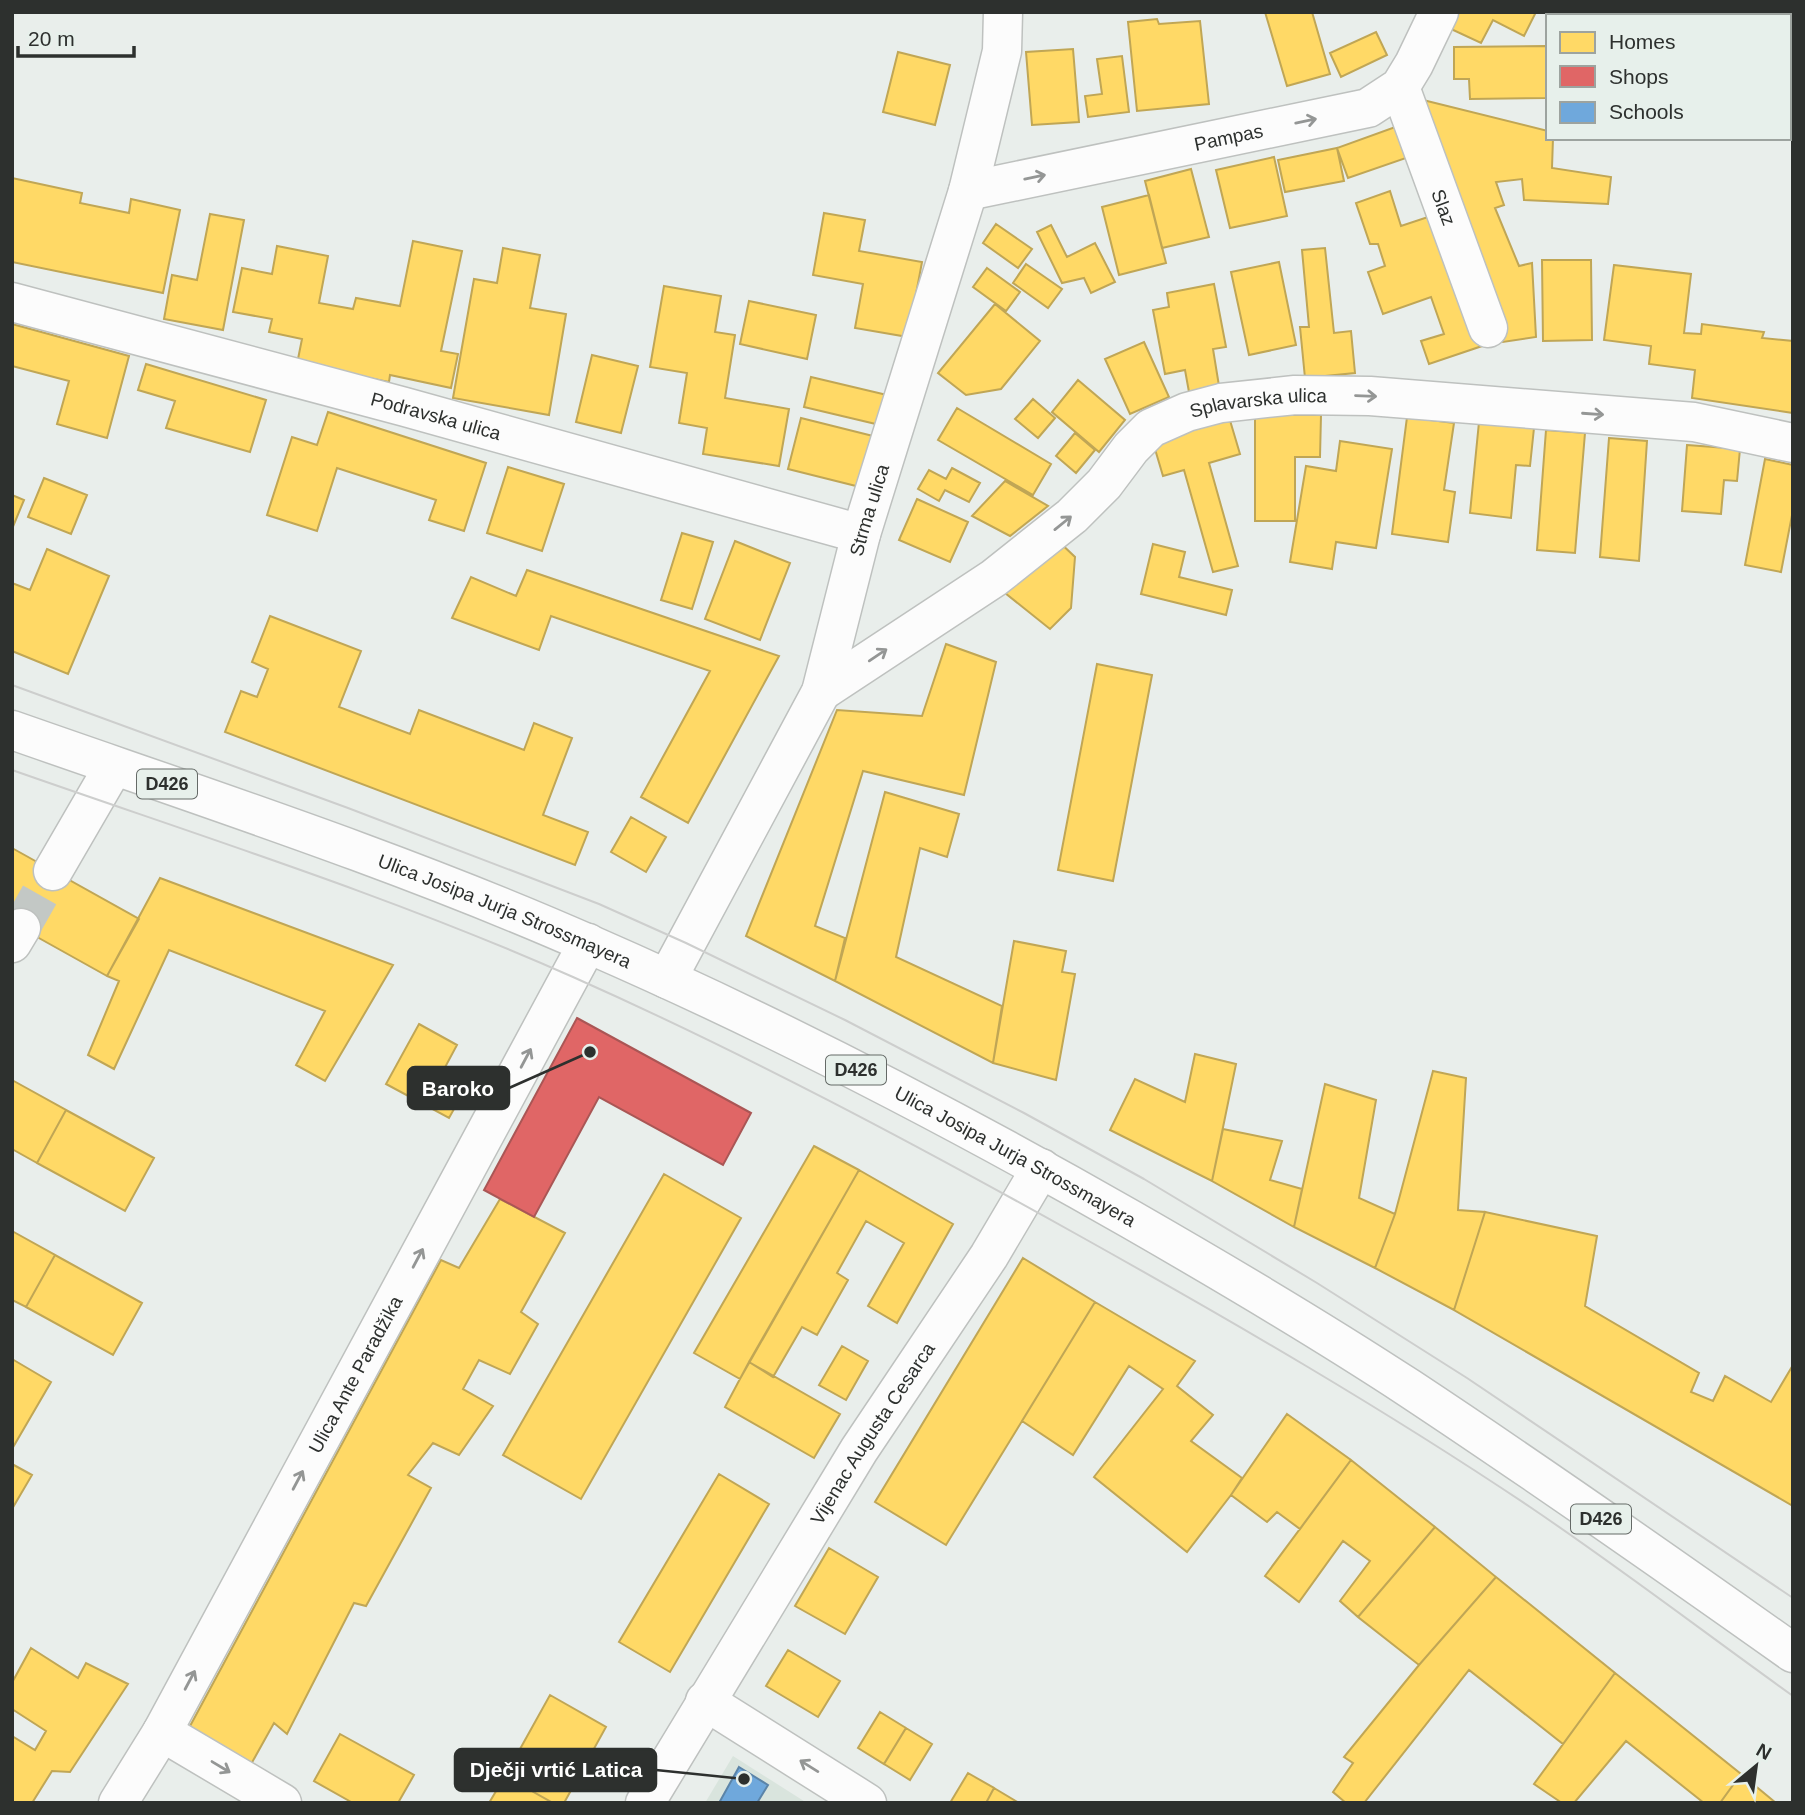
<svg xmlns="http://www.w3.org/2000/svg" width="1805" height="1815" viewBox="0 0 1805 1815" font-family="Arial,sans-serif">
	<style>
		.built { fill: #d9e4dd }
		.homes { fill: #ffd966; stroke: #c0a655; stroke-width: 2 }
		.shops { fill: #e06666; stroke: #aa5655; stroke-width: 2 }
		.schools { fill: #6fa8dc; stroke: #5b84a8; stroke-width: 2 }
		.lines { fill: none; stroke-linecap: round; stroke-linejoin: round }
		.minor-tunnel { stroke: #c3c8c5; stroke-width: 38; stroke-dasharray: 38 19; stroke-linecap: butt }
		.minor-casing { stroke: #bec1bf; stroke-width: 41 }
		.major-casing { stroke: #bec1bf; stroke-width: 41 }
		.minor { stroke: #fcfcfc; stroke-width: 38 }
		.major { stroke: #fcfcfc; stroke-width: 38 }
		.tram { stroke: #cdcecd; stroke-width: 2 }
		.oneway { stroke: #949695 }
		.labels { text-anchor: middle; stroke-width: 7; stroke-linejoin: round; paint-order: stroke }
		.shield { fill: #e7f0eb; stroke: #656a67; stroke-width: 2 }
		.shield-label { font-size: 18px; font-weight: bold; fill: #2d302e }
		.street-label { font-size: 19px; fill: #2d302e; stroke: #e7f0eb }
		.leader { fill: none; stroke: #2d302e; stroke-width: 2.5 }
		.callout-dot { fill: #2d302e; stroke: #e7f0eb; stroke-width: 2.5 }
		.callout { fill: #2d302e; stroke: #2d302e; stroke-width: 2.5 }
		.callout-label { font-size: 21px; text-anchor: middle; font-weight: bold; fill: #fff }
	</style>
	<rect width="100%" height="100%" fill="#e9eeeb"/>
	<!-- built -->
	<path class="built" d="M 733,1756 L 807,1803 L 705,1803 Z"/>
	<!-- homes -->
	<path class="homes" d="M 1265,12 L 1312,12 L 1330,74 L 1287,86 Z
		M 1459,12 L 1536,12 L 1524,36 L 1493,20 L 1481,43 L 1451,29 Z
		M 1157,19 L 1159,24 L 1200,21 L 1209,104 L 1137,111 L 1128,22 Z
		M 1376,32 L 1387,55 L 1341,77 L 1330,53 Z
		M 1546,46 L 1546,98 L 1470,99 L 1469,79 L 1454,79 L 1454,47 Z
		M 1073,49 L 1079,122 L 1032,125 L 1026,52 Z
		M 898,52 L 950,65 L 935,125 L 883,112 Z
		M 1122,56 L 1129,112 L 1088,117 L 1085,96 L 1102,94 L 1097,59 Z
		M 1419,99 L 1548,131 L 1548,138 L 1553,138 L 1552,168 L 1611,177 L 1608,204 L 1524,200 L 1522,179 L 1496,182 L 1504,205 L 1495,208 L 1519,266 L 1532,263 L 1536,337 L 1503,342 Z
		M 1398,126 L 1409,157 L 1348,178 L 1337,148 Z
		M 1337,148 L 1344,181 L 1285,192 L 1278,160 Z
		M 1274,157 L 1287,216 L 1230,228 L 1216,170 Z
		M 1191,169 L 1209,237 L 1162,248 L 1145,181 Z
		M 12,178 L 82,193 L 80,203 L 129,213 L 131,199 L 180,210 L 163,293 L 12,262 Z
		M 1390,191 L 1401,226 L 1440,213 L 1485,345 L 1429,364 L 1421,341 L 1444,334 L 1431,297 L 1383,314 L 1368,272 L 1385,266 L 1378,244 L 1370,244 L 1356,203 Z
		M 1149,195 L 1166,263 L 1119,275 L 1102,207 Z
		M 824,213 L 865,220 L 859,251 L 922,262 L 908,337 L 855,328 L 863,284 L 813,275 Z
		M 210,214 L 244,220 L 223,330 L 164,319 L 172,275 L 197,280 Z
		M 996,224 L 1032,249 L 1018,268 L 983,243 Z
		M 1051,225 L 1067,257 L 1095,243 L 1115,282 L 1091,293 L 1084,278 L 1062,283 L 1037,232 Z
		M 413,241 L 462,251 L 441,351 L 458,354 L 451,388 L 390,375 L 389,382 L 297,364 L 302,339 L 269,332 L 272,319 L 233,312 L 242,268 L 272,274 L 277,246 L 328,256 L 319,303 L 353,309 L 356,298 L 400,306 Z
		M 503,248 L 540,255 L 530,308 L 566,314 L 549,415 L 453,398 L 474,279 L 497,283 Z
		M 1325,248 L 1334,333 L 1351,331 L 1355,373 L 1305,378 L 1300,327 L 1309,327 L 1302,250 Z
		M 1542,260 L 1591,260 L 1592,340 L 1543,341 Z
		M 1279,262 L 1296,345 L 1249,355 L 1231,272 Z
		M 1026,264 L 1062,289 L 1048,308 L 1013,283 Z
		M 1614,265 L 1691,274 L 1684,333 L 1701,334 L 1702,324 L 1764,332 L 1762,338 L 1793,341 L 1793,413 L 1692,398 L 1695,370 L 1649,364 L 1651,346 L 1604,340 Z
		M 987,268 L 1020,292 L 1006,311 L 973,287 Z
		M 1214,284 L 1226,347 L 1213,349 L 1219,386 L 1189,392 L 1185,370 L 1165,374 L 1153,310 L 1169,307 L 1167,293 Z
		M 664,286 L 721,296 L 715,332 L 735,335 L 725,398 L 789,409 L 779,466 L 703,454 L 707,428 L 679,423 L 687,373 L 650,367 Z
		M 749,301 L 816,315 L 807,359 L 740,344 Z
		M 995,304 L 1040,341 L 1001,389 L 966,395 L 938,373 Z
		M 12,324 L 129,356 L 107,438 L 57,424 L 69,381 L 12,366 Z
		M 1144,342 L 1169,397 L 1130,414 L 1105,359 Z
		M 592,355 L 638,366 L 621,433 L 576,422 Z
		M 146,364 L 266,400 L 250,452 L 166,428 L 175,401 L 138,390 Z
		M 811,377 L 887,395 L 880,425 L 804,407 Z
		M 1078,380 L 1125,420 L 1099,452 L 1052,412 Z
		M 1033,399 L 1055,418 L 1038,438 L 1015,419 Z
		M 957,408 L 1051,464 L 1033,495 L 938,440 Z
		M 328,412 L 486,463 L 464,531 L 429,520 L 436,500 L 337,468 L 317,531 L 267,515 L 292,437 L 317,445 Z
		M 1255,415 L 1321,415 L 1320,457 L 1295,457 L 1295,521 L 1255,521 Z
		M 1229,417 L 1240,454 L 1209,463 L 1238,566 L 1213,572 L 1184,470 L 1163,476 L 1152,439 Z
		M 1407,417 L 1454,423 L 1444,490 L 1455,492 L 1448,542 L 1392,534 Z
		M 801,418 L 873,436 L 860,487 L 788,469 Z
		M 1479,422 L 1534,428 L 1530,466 L 1516,465 L 1511,518 L 1470,513 Z
		M 1546,430 L 1585,433 L 1575,553 L 1537,550 Z
		M 1075,433 L 1095,450 L 1076,473 L 1056,456 Z
		M 1609,438 L 1647,441 L 1639,561 L 1600,557 Z
		M 1340,441 L 1392,449 L 1376,548 L 1336,542 L 1332,569 L 1290,562 L 1306,466 L 1336,471 Z
		M 1687,445 L 1740,449 L 1737,481 L 1724,480 L 1721,514 L 1682,511 Z
		M 1765,459 L 1793,465 L 1793,510 L 1781,572 L 1745,565 Z
		M 508,467 L 564,484 L 542,551 L 487,533 Z
		M 952,468 L 980,483 L 969,502 L 945,490 L 939,501 L 918,489 L 929,470 L 946,479 Z
		M 44,478 L 87,495 L 71,534 L 28,517 Z
		M 1005,481 L 1048,506 L 1010,536 L 972,516 Z
		M 12,495 L 24,500 L 12,529 Z
		M 917,499 L 968,522 L 950,562 L 899,540 Z
		M 682,533 L 713,542 L 692,609 L 661,600 Z
		M 1055,538 L 1075,557 L 1071,608 L 1050,629 L 1000,589 Z
		M 735,541 L 790,563 L 760,640 L 705,619 Z
		M 1153,544 L 1185,552 L 1179,577 L 1232,590 L 1226,615 L 1141,594 Z
		M 47,549 L 109,576 L 68,674 L 12,651 L 12,583 L 30,590 Z
		M 527,570 L 779,656 L 688,823 L 641,797 L 710,671 L 551,616 L 539,650 L 452,618 L 471,577 L 516,596 Z
		M 270,616 L 361,651 L 339,707 L 410,734 L 419,710 L 524,750 L 534,723 L 572,738 L 543,815 L 588,832 L 575,865 L 225,732 L 241,691 L 257,697 L 268,669 L 252,662 Z
		M 946,644 L 996,662 L 964,795 L 863,771 L 815,926 L 845,938 L 835,981 L 746,936 L 837,710 L 922,716 Z
		M 1097,664 L 1152,675 L 1113,881 L 1058,870 Z
		M 885,792 L 959,814 L 947,857 L 920,848 L 896,957 L 1002,1006 L 993,1063 L 835,981 Z
		M 631,817 L 666,837 L 646,872 L 611,852 Z
		M 12,848 L 139,919 L 107,976 L 12,923 Z
		M 160,878 L 393,965 L 325,1081 L 296,1065 L 325,1011 L 169,950 L 114,1069 L 88,1055 L 119,981 L 107,976 Z
		M 1014,941 L 1066,951 L 1062,972 L 1075,974 L 1056,1080 L 993,1063 Z
		M 419,1024 L 457,1045 L 443,1071 L 468,1084 L 449,1118 L 386,1084 Z
		M 1195,1054 L 1236,1064 L 1212,1181 L 1110,1130 L 1135,1079 L 1185,1102 Z
		M 1433,1071 L 1466,1078 L 1458,1210 L 1485,1212 L 1454,1310 L 1375,1268 L 1395,1214 Z
		M 12,1080 L 66,1110 L 37,1163 L 12,1149 Z
		M 1325,1084 L 1376,1100 L 1359,1198 L 1395,1214 L 1375,1268 L 1294,1227 Z
		M 66,1110 L 154,1158 L 125,1211 L 37,1163 Z
		M 1223,1129 L 1282,1141 L 1270,1180 L 1302,1189 L 1294,1227 L 1212,1181 Z
		M 814,1146 L 859,1170 L 740,1379 L 694,1353 Z
		M 859,1170 L 953,1224 L 897,1323 L 868,1306 L 904,1243 L 866,1221 L 837,1273 L 848,1280 L 817,1335 L 802,1327 L 773,1377 L 749,1362 Z
		M 664,1174 L 741,1218 L 581,1499 L 503,1455 Z
		M 500,1199 L 565,1233 L 521,1312 L 538,1324 L 510,1374 L 479,1360 L 463,1389 L 493,1406 L 459,1455 L 433,1443 L 408,1475 L 431,1488 L 366,1606 L 354,1603 L 287,1734 L 274,1723 L 250,1766 L 189,1728 L 441,1260 L 459,1268 Z
		M 1485,1212 L 1597,1236 L 1585,1306 L 1699,1373 L 1691,1392 L 1713,1401 L 1725,1376 L 1771,1402 L 1793,1365 L 1793,1506 L 1454,1310 Z
		M 12,1231 L 55,1255 L 26,1307 L 12,1300 Z
		M 55,1255 L 142,1303 L 113,1355 L 26,1307 Z
		M 1023,1258 L 1095,1302 L 946,1545 L 875,1502 Z
		M 1095,1302 L 1195,1361 L 1177,1386 L 1213,1415 L 1191,1441 L 1242,1478 L 1231,1495 L 1187,1552 L 1094,1477 L 1163,1389 L 1129,1366 L 1073,1455 L 1022,1421 Z
		M 842,1346 L 868,1361 L 846,1400 L 819,1385 Z
		M 12,1359 L 51,1382 L 12,1449 Z
		M 749,1362 L 840,1414 L 814,1458 L 725,1407 Z
		M 1287,1414 L 1351,1460 L 1300,1529 L 1277,1512 L 1267,1522 L 1231,1495 Z
		M 1351,1460 L 1435,1527 L 1358,1617 L 1340,1601 L 1370,1561 L 1343,1541 L 1299,1602 L 1265,1576 Z
		M 12,1464 L 32,1475 L 12,1509 Z
		M 719,1474 L 769,1504 L 670,1672 L 619,1642 Z
		M 1435,1527 L 1496,1577 L 1419,1665 L 1358,1617 Z
		M 829,1548 L 878,1577 L 845,1634 L 795,1606 Z
		M 1496,1577 L 1615,1673 L 1563,1744 L 1469,1670 L 1364,1803 L 1346,1803 L 1333,1792 L 1353,1763 L 1344,1757 L 1419,1665 Z
		M 31,1648 L 78,1678 L 86,1663 L 128,1684 L 70,1772 L 52,1771 L 32,1803 L 12,1803 L 12,1736 L 35,1750 L 46,1731 L 12,1709 L 12,1677 L 14,1679 Z
		M 788,1650 L 840,1681 L 818,1717 L 766,1686 Z
		M 1615,1673 L 1741,1774 L 1720,1803 L 1704,1803 L 1626,1741 L 1574,1803 L 1562,1803 L 1534,1784 Z
		M 550,1695 L 606,1727 L 564,1803 L 553,1803 L 505,1776 Z
		M 880,1712 L 906,1728 L 884,1764 L 858,1748 Z
		M 906,1728 L 932,1744 L 910,1780 L 884,1764 Z
		M 340,1734 L 414,1775 L 398,1803 L 353,1803 L 314,1781 Z
		M 968,1773 L 994,1788 L 986,1803 L 950,1803 Z
		M 1741,1774 L 1776,1803 L 1720,1803 Z
		M 505,1776 L 553,1803 L 489,1803 Z
		M 994,1788 L 1019,1803 L 986,1803 Z"/>
	<!-- shops -->
	<path class="shops" d="M 577,1018 L 751,1113 L 723,1165 L 599,1097 L 534,1217 L 484,1190 Z"/>
	<!-- schools -->
	<path class="schools" d="M 739,1767 L 768,1785 L 757,1803 L 719,1803 Z"/>
	<g class="lines">
		<!-- minor-tunnel -->
		<path class="minor-tunnel" d="M 21,928 L 53,871"/>
		<defs>
			<g id="minor">
				<path id="s1" d="M 1400,87 L 1488,328"/>
				<path id="s2" d="M 968,191 L 1368,108 L 1400,87 L 1414,64 L 1439,12"/>
				<path id="s3" d="M 12,302 L 405,407 L 861,534"/>
				<path id="s4" d="M 821,692 L 994,578 L 1072,516 L 1104,484 L 1131,448 L 1151,428 L 1187,412 L 1221,403 L 1295,395 L 1370,396 L 1694,422 L 1793,443"/>
				<path d="M 53,871 L 114,766"/>
				<path d="M 12,943 L 21,928"/>
				<path id="s5" d="M 667,979 L 821,692 L 861,534 L 968,191 L 1002,51 L 1003,12"/>
				<path d="M 705,1701 L 867,1803"/>
				<path d="M 162,1732 L 282,1803"/>
				<path id="s6" d="M 118,1803 L 162,1732 L 588,943"/>
				<path id="s7" d="M 645,1803 L 859,1450 L 989,1256 L 1041,1168"/>
			</g>
			<g id="major">
				<path id="s8" d="M 12,730 C 206,798 403,862 591,945 C 777,1026 957,1120 1132,1220 C 1226,1274 1319,1329 1409,1388 C 1539,1474 1666,1563 1793,1653"/>
			</g>
		</defs>
		<!-- minor casing -->
		<use href="#minor" class="minor-casing"/>
		<!-- major casing -->
		<use href="#major" class="major-casing"/>
		<!-- minor -->
		<use href="#minor" class="minor"/>
		<!-- major -->
		<use href="#major" class="major"/>
		<!-- tram -->
		<path class="tram" d="M 12,685 L 348,808 L 599,904 L 686,943 L 845,1020 L 1024,1113 L 1144,1179 L 1317,1283 L 1467,1378 L 1793,1598
			M 12,770 C 200,836 391,896 573,977 C 746,1054 913,1143 1078,1235 C 1232,1321 1384,1409 1530,1507 C 1619,1567 1705,1633 1793,1696"/>
	</g>
	<!-- one-way arrows -->
	<defs><path id="oneway-shaft" d="M-6 0H5M1.5-3L5.5 0L1.5 3" fill="none" stroke-width="1.6" stroke-linecap="round" stroke-linejoin="round" transform="scale(1.75)"/></defs>
	<g class="oneway">
		<use href="#oneway-shaft" transform="translate(1306 121) rotate(-12)"/>
		<use href="#oneway-shaft" transform="translate(1035 177) rotate(-12)"/>
		<use href="#oneway-shaft" transform="translate(1366 396) rotate(2)"/>
		<use href="#oneway-shaft" transform="translate(1593 414) rotate(4)"/>
		<use href="#oneway-shaft" transform="translate(1063 523) rotate(-39)"/>
		<use href="#oneway-shaft" transform="translate(878 655) rotate(-34)"/>
		<use href="#oneway-shaft" transform="translate(526 1058) rotate(-62)"/>
		<use href="#oneway-shaft" transform="translate(418 1258) rotate(-62)"/>
		<use href="#oneway-shaft" transform="translate(298 1480) rotate(-62)"/>
		<use href="#oneway-shaft" transform="translate(190 1680) rotate(-62)"/>
		<use href="#oneway-shaft" transform="translate(809 1766) rotate(-148)"/>
		<use href="#oneway-shaft" transform="translate(221 1767) rotate(31)"/>
	</g>
	<g class="labels">
		<!-- shield labels -->
		<g class="shield">
			<rect x="137" y="769.5" width="60" height="29" rx="5"/>
			<rect x="826" y="1055.5" width="60" height="29" rx="5"/>
			<rect x="1571" y="1504.5" width="60" height="29" rx="5"/>
		</g>
		<g class="shield-label">
			<text x="167" y="790">D426</text>
			<text x="856" y="1076">D426</text>
			<text x="1601" y="1525">D426</text>
		</g>
		<!-- street labels -->
		<g class="street-label">
			<text dy="7" stroke="none"><textPath href="#s2" startOffset="266">Pampas</textPath></text>
			<text dy="7" stroke="none"><textPath href="#s1" startOffset="128">Slaz</textPath></text>
			<text dy="7" stroke="none"><textPath href="#s4" startOffset="537">Splavarska ulica</textPath></text>
			<text dy="7" stroke="none"><textPath href="#s3" startOffset="439">Podravska ulica</textPath></text>
			<text dy="7" stroke="none"><textPath href="#s5" startOffset="514">Strma ulica</textPath></text>
			<text dy="7" stroke="none"><textPath href="#s8" startOffset="525">Ulica Josipa Jurja Strossmayera</textPath></text>
			<text dy="7" stroke="none"><textPath href="#s8" startOffset="1092">Ulica Josipa Jurja Strossmayera</textPath></text>
			<text dy="7" stroke="none"><textPath href="#s6" startOffset="490">Ulica Ante Paradžika</textPath></text>
			<text dy="7" stroke="none"><textPath href="#s7" startOffset="434">Vijenac Augusta Cesarca</textPath></text>
		</g>
	</g>
	<!-- callouts -->
	<path class="leader" d="M590 1052L509 1088M744 1779L656 1770"/>
	<g class="callout-dot">
		<circle cx="590" cy="1052" r="7"/>
		<circle cx="744" cy="1779" r="7"/>
	</g>
	<g class="callout">
		<rect x="408" y="1067" width="101" height="42" rx="7"/>
		<rect x="455" y="1749" width="201" height="42" rx="7"/>
	</g>
	<g class="callout-label">
		<text x="458" y="1096">Baroko</text>
		<text x="556" y="1777">Dječji vrtić Latica</text>
	</g>
	<!-- border -->
	<rect width="1805" height="1815" fill="none" stroke="#2d302e" stroke-width="28"/>
	<!-- legend -->
	<rect x="1546" y="14" width="245" height="126" fill="#e7f0eb" stroke="#9da39f" stroke-width="2"/>
	<rect x="1560" y="32" width="35" height="21" fill="#ffd966" stroke="#9da39f" stroke-width="2"/>
	<text x="1609" y="49" font-size="21" fill="#2d302e">Homes</text>
	<rect x="1560" y="66" width="35" height="21" fill="#e06666" stroke="#9da39f" stroke-width="2"/>
	<text x="1609" y="84" font-size="21" fill="#2d302e">Shops</text>
	<rect x="1560" y="102" width="35" height="21" fill="#6fa8dc" stroke="#9da39f" stroke-width="2"/>
	<text x="1609" y="119" font-size="21" fill="#2d302e">Schools</text>
	<!-- north arrow -->
	<g transform="translate(1756 1766) rotate(29)" stroke="#e7f0eb" stroke-width="5" paint-order="stroke">
	<path d="M0-5L12 26L0 18L-12 26Z" fill="#2d302e"/>
	<text y="-10" font-size="19" font-weight="bold" text-anchor="middle" fill="#2d302e">N</text>
	</g>
	<!-- scale -->
	<path d="M18 46v10h116v-10" fill="none" stroke="#2d302e" stroke-width="3.5"/>
	<text x="28" y="46" font-size="21" fill="#2d302e" stroke="#e7f0eb" stroke-width="5" paint-order="stroke">20 m</text>
</svg>
